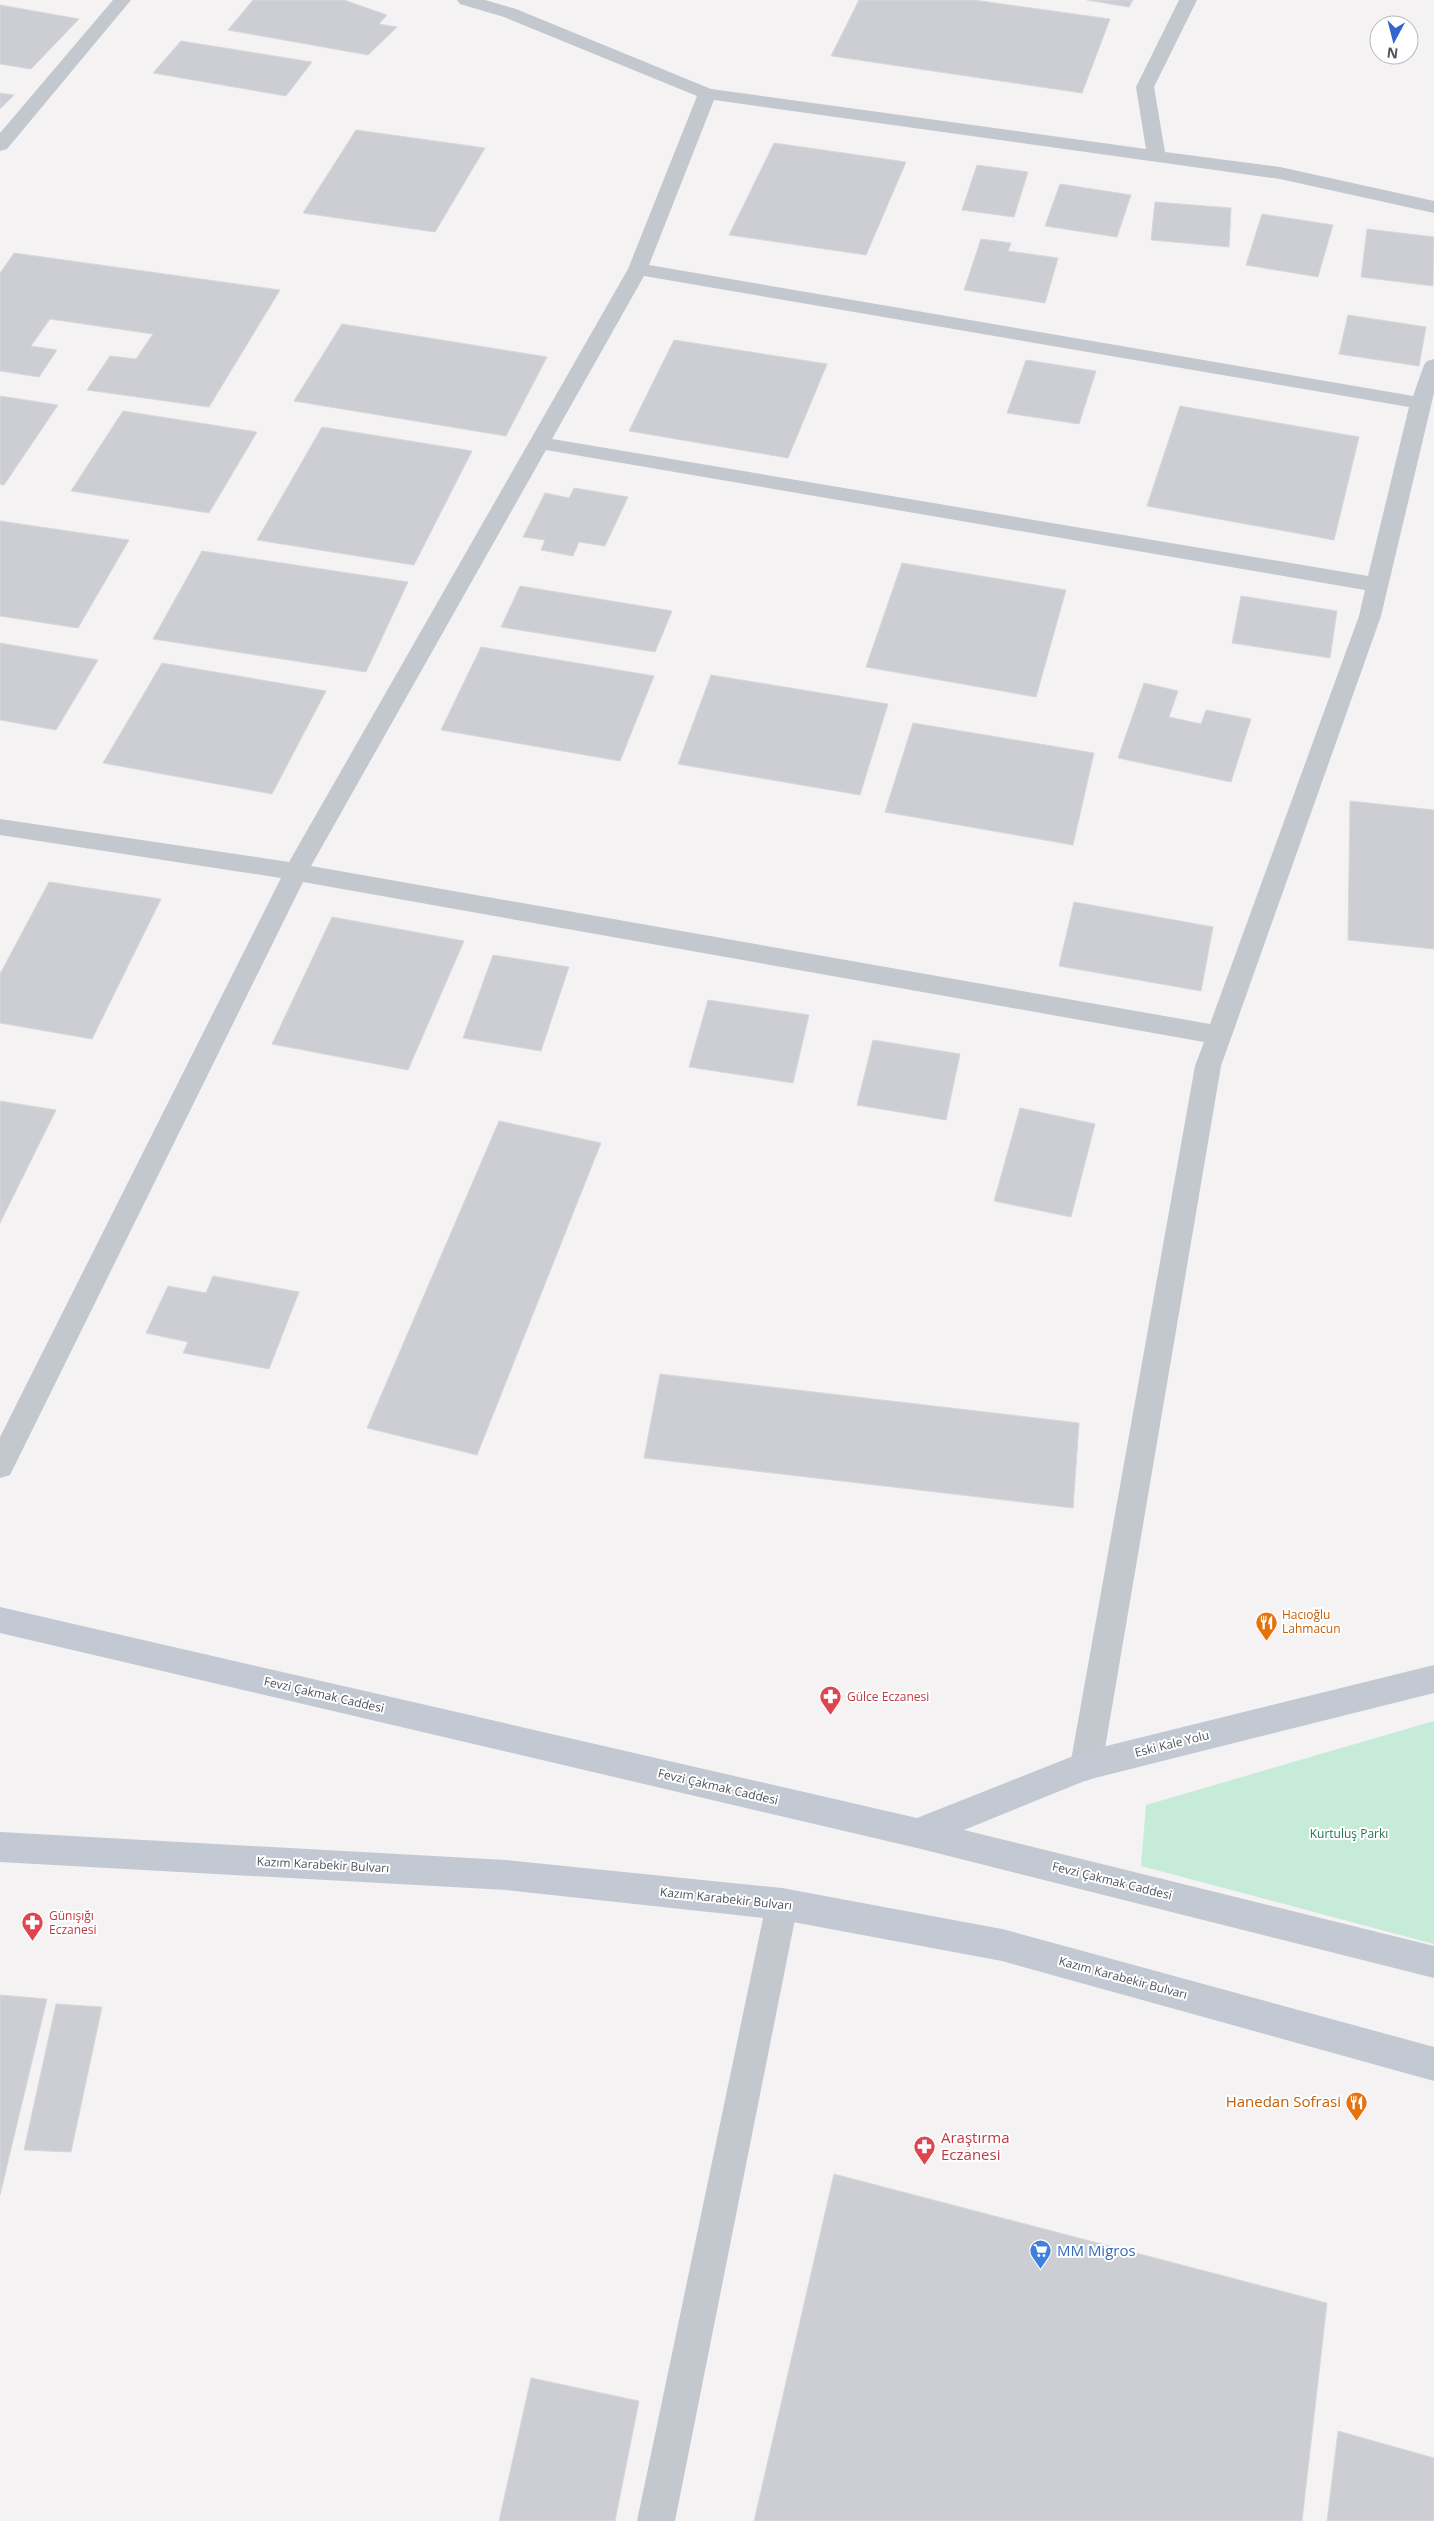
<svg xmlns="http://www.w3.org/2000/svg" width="1434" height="2521" viewBox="0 0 1434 2521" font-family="'Open Sans',sans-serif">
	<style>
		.green { fill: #c7ebd9 }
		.building { fill: #cdced4; stroke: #d7d8dc }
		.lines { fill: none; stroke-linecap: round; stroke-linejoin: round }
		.street { fill: #c2c8ce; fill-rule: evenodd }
		.secondary { fill: #c3c9d3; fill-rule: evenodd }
		.labels { text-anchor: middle; stroke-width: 4; stroke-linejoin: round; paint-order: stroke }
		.food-label { font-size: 12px; fill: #c56008; stroke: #fff; text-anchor: start }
		.street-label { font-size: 12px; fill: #4c535d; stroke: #fff }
		.health-label { font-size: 12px; fill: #be3a42; stroke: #fff; text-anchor: start }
		.park-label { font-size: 12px; fill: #247756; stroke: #fff }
		.near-food-label { font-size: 15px; fill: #c56008; stroke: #fff; text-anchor: end }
		.near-health-label { font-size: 15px; fill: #be3a42; stroke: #fff; text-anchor: start }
		.near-shop-label { font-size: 15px; fill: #366cbe; stroke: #fff; text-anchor: start }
	</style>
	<rect width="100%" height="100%" fill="#f4f2f2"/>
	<!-- green -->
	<path class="green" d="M 1434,1721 L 1434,1944 L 1141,1866 L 1146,1805 Z"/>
	<!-- building -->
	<path class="building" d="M 253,0 L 344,0 L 387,15 L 379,24 L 397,27 L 368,55 L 228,30 Z
		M 859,0 L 974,0 L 1110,19 L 1082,93 L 831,56 Z
		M 1087,0 L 1133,0 L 1129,7 Z
		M 0,5 L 79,19 L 31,69 L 0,64 Z
		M 181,41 L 312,62 L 286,96 L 153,73 Z
		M 0,93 L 14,95 L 0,109 Z
		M 356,130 L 485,148 L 435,232 L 303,213 Z
		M 774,143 L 906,162 L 866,255 L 729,235 Z
		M 977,165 L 1028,172 L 1014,217 L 962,210 Z
		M 1060,184 L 1131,195 L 1117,237 L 1045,226 Z
		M 1155,202 L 1231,208 L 1229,247 L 1151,240 Z
		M 1262,214 L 1333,225 L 1318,277 L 1246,265 Z
		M 1367,229 L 1434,237 L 1433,286 L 1361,277 Z
		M 981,239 L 1011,243 L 1008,251 L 1058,258 L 1045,303 L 964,290 Z
		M 14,253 L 280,290 L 209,407 L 87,390 L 110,356 L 136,359 L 153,334 L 50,319 L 31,346 L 57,350 L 39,377 L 0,371 L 0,273 Z
		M 1348,315 L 1426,327 L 1419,366 L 1339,354 Z
		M 342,324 L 547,357 L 506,436 L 294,401 Z
		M 674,340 L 827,364 L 788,458 L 629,431 Z
		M 1026,360 L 1096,371 L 1079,424 L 1007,413 Z
		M 0,396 L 58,405 L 4,485 L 0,484 Z
		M 1180,406 L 1359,437 L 1334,540 L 1147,506 Z
		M 123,411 L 257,432 L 209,513 L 71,491 Z
		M 322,427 L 472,451 L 414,565 L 257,540 Z
		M 574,488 L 628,497 L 605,546 L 579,542 L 573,556 L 541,550 L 545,540 L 523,537 L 545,493 L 569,498 Z
		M 0,521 L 129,540 L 78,628 L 0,616 Z
		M 202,551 L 408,582 L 366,672 L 153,639 Z
		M 902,563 L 1066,590 L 1036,697 L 866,667 Z
		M 520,586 L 672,611 L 655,652 L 501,627 Z
		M 1241,596 L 1337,611 L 1330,658 L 1232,643 Z
		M 0,643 L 98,660 L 56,730 L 0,720 Z
		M 481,647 L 654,676 L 620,761 L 441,730 Z
		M 162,663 L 326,691 L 272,794 L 103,763 Z
		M 711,675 L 888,704 L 860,795 L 678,764 Z
		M 1144,683 L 1178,691 L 1169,717 L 1201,724 L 1206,710 L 1251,719 L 1231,782 L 1118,758 Z
		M 913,723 L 1094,753 L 1073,845 L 885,812 Z
		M 1350,801 L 1434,810 L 1434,949 L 1348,940 Z
		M 49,882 L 161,899 L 92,1039 L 0,1023 L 0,974 Z
		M 1074,902 L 1213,927 L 1201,991 L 1059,966 Z
		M 332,917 L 464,941 L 408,1070 L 272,1044 Z
		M 493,955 L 569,967 L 541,1051 L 463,1038 Z
		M 708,1000 L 809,1015 L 793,1083 L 689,1067 Z
		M 873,1040 L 960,1054 L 946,1120 L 857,1105 Z
		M 0,1101 L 56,1110 L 0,1223 Z
		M 1020,1108 L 1095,1124 L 1071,1217 L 994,1201 Z
		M 499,1121 L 601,1143 L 477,1455 L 367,1428 Z
		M 213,1276 L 299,1292 L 269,1369 L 183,1353 L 188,1342 L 146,1333 L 168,1286 L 206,1293 Z
		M 660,1374 L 1079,1423 L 1073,1508 L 644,1458 Z
		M 0,1995 L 47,1999 L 0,2195 Z
		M 56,2004 L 102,2007 L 71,2152 L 24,2150 Z
		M 834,2174 L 1327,2303 L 1302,2521 L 754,2521 Z
		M 531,2378 L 639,2401 L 615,2521 L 499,2521 Z
		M 1338,2431 L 1434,2458 L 1434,2521 L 1327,2521 Z"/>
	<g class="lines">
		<!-- street -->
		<path class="street" d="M 113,0 L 131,0 L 7,149 L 0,151 L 0,133 Z
			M 457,0 L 485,0 L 516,9 L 711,89 L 1146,149 L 1136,87 L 1179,0 L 1197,0 L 1154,87 L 1165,152 L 1280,167 L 1434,201 L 1434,213 L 1280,179 L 714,100 L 649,265 L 1413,396 L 1424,365 L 1427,361 L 1434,359 L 1434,393 L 1381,616 L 1221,1066 L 1102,1766 L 1097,1776 L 1086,1781 L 1075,1776 L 1070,1766 L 1195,1066 L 1204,1042 L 303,882 L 10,1475 L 0,1478 L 0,1437 L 281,878 L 0,835 L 0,819 L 289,862 L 628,269 L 697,96 L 504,17 L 460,4 ZM 644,276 L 1409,407 L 1368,576 L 552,439 ZM 546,450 L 1365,590 L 1359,616 L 1210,1024 L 311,866 Z
			M 782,1888 L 794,1893 L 798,1904 L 675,2521 L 637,2521 L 766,1904 L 770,1893 Z"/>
		<!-- secondary -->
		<path class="secondary" d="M 0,1607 L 917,1818 L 1086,1751 L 1434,1665 L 1434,1693 L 1087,1780 L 964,1830 L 1434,1946 L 1434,1978 L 917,1848 L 0,1633 Z
			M 0,1832 L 506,1860 L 782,1888 L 1002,1929 L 1434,2047 L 1434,2081 L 1002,1961 L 782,1920 L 506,1890 L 0,1862 Z"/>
	</g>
	<!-- icons -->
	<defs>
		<symbol id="restaurant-pin" viewBox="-11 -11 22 30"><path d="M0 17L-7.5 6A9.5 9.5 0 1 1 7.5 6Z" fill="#e8710a" stroke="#fff"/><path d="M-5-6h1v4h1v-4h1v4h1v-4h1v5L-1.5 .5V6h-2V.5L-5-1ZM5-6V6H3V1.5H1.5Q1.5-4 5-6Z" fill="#fff"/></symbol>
		<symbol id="pharmacy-pin" viewBox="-11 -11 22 30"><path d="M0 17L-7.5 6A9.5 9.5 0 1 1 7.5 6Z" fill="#e0444e" stroke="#fff"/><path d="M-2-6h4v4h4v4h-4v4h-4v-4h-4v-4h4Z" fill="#fff"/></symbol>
		<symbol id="supermarket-pin" viewBox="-11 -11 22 30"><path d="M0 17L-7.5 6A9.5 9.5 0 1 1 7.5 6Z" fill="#3f7fe0" stroke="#fff"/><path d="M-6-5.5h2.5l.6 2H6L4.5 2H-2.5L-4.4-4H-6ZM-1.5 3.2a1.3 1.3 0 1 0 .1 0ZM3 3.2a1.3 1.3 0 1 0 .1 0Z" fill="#fff"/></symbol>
	</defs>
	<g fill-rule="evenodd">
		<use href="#restaurant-pin" x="1254" y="1610" width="25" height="34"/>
		<use href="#pharmacy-pin" x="818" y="1684" width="25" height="34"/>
		<use href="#pharmacy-pin" x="20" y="1910" width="25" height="34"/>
		<use href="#restaurant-pin" x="1344" y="2090" width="25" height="34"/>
		<use href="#pharmacy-pin" x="912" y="2134" width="25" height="34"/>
		<use href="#supermarket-pin" x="1028" y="2238" width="25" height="34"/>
	</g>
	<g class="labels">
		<!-- food labels -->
		<g class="food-label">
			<text x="1282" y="1619">Hacıoğlu<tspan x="1282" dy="14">Lahmacun</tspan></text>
		</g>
		<!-- street labels -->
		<g class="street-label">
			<text transform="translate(324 1695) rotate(13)" y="4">Fevzi Çakmak Caddesi</text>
			<text transform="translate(1172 1744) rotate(-14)" y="4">Eski Kale Yolu</text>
			<text transform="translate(718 1787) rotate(13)" y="4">Fevzi Çakmak Caddesi</text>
			<text transform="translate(323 1865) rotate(3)" y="4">Kazım Karabekir Bulvarı</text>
			<text transform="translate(1112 1881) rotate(14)" y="4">Fevzi Çakmak Caddesi</text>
			<text transform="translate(726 1899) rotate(6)" y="4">Kazım Karabekir Bulvarı</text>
			<text transform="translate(1123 1978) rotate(15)" y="4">Kazım Karabekir Bulvarı</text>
		</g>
		<!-- health labels -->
		<g class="health-label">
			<text x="847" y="1701">Gülce Eczanesi</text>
			<text x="49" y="1920">Günışığı<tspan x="49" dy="14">Eczanesi</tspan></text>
		</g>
		<!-- park labels -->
		<g class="park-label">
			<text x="1349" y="1838">Kurtuluş Parkı</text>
		</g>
		<!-- near-food labels -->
		<g class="near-food-label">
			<text x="1341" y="2107">Hanedan Sofrasi</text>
		</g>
		<!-- near-health labels -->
		<g class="near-health-label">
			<text x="941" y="2143">Araştırma<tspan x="941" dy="17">Eczanesi</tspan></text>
		</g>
		<!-- near-shop labels -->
		<g class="near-shop-label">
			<text x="1057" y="2256">MM Migros</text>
		</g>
	</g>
	<!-- north arrow -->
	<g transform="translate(1394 40) rotate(187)"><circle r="24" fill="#ffffff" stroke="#b7babe"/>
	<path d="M0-4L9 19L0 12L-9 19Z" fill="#3266ce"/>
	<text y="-8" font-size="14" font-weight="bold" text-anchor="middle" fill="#4c535d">N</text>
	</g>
</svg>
